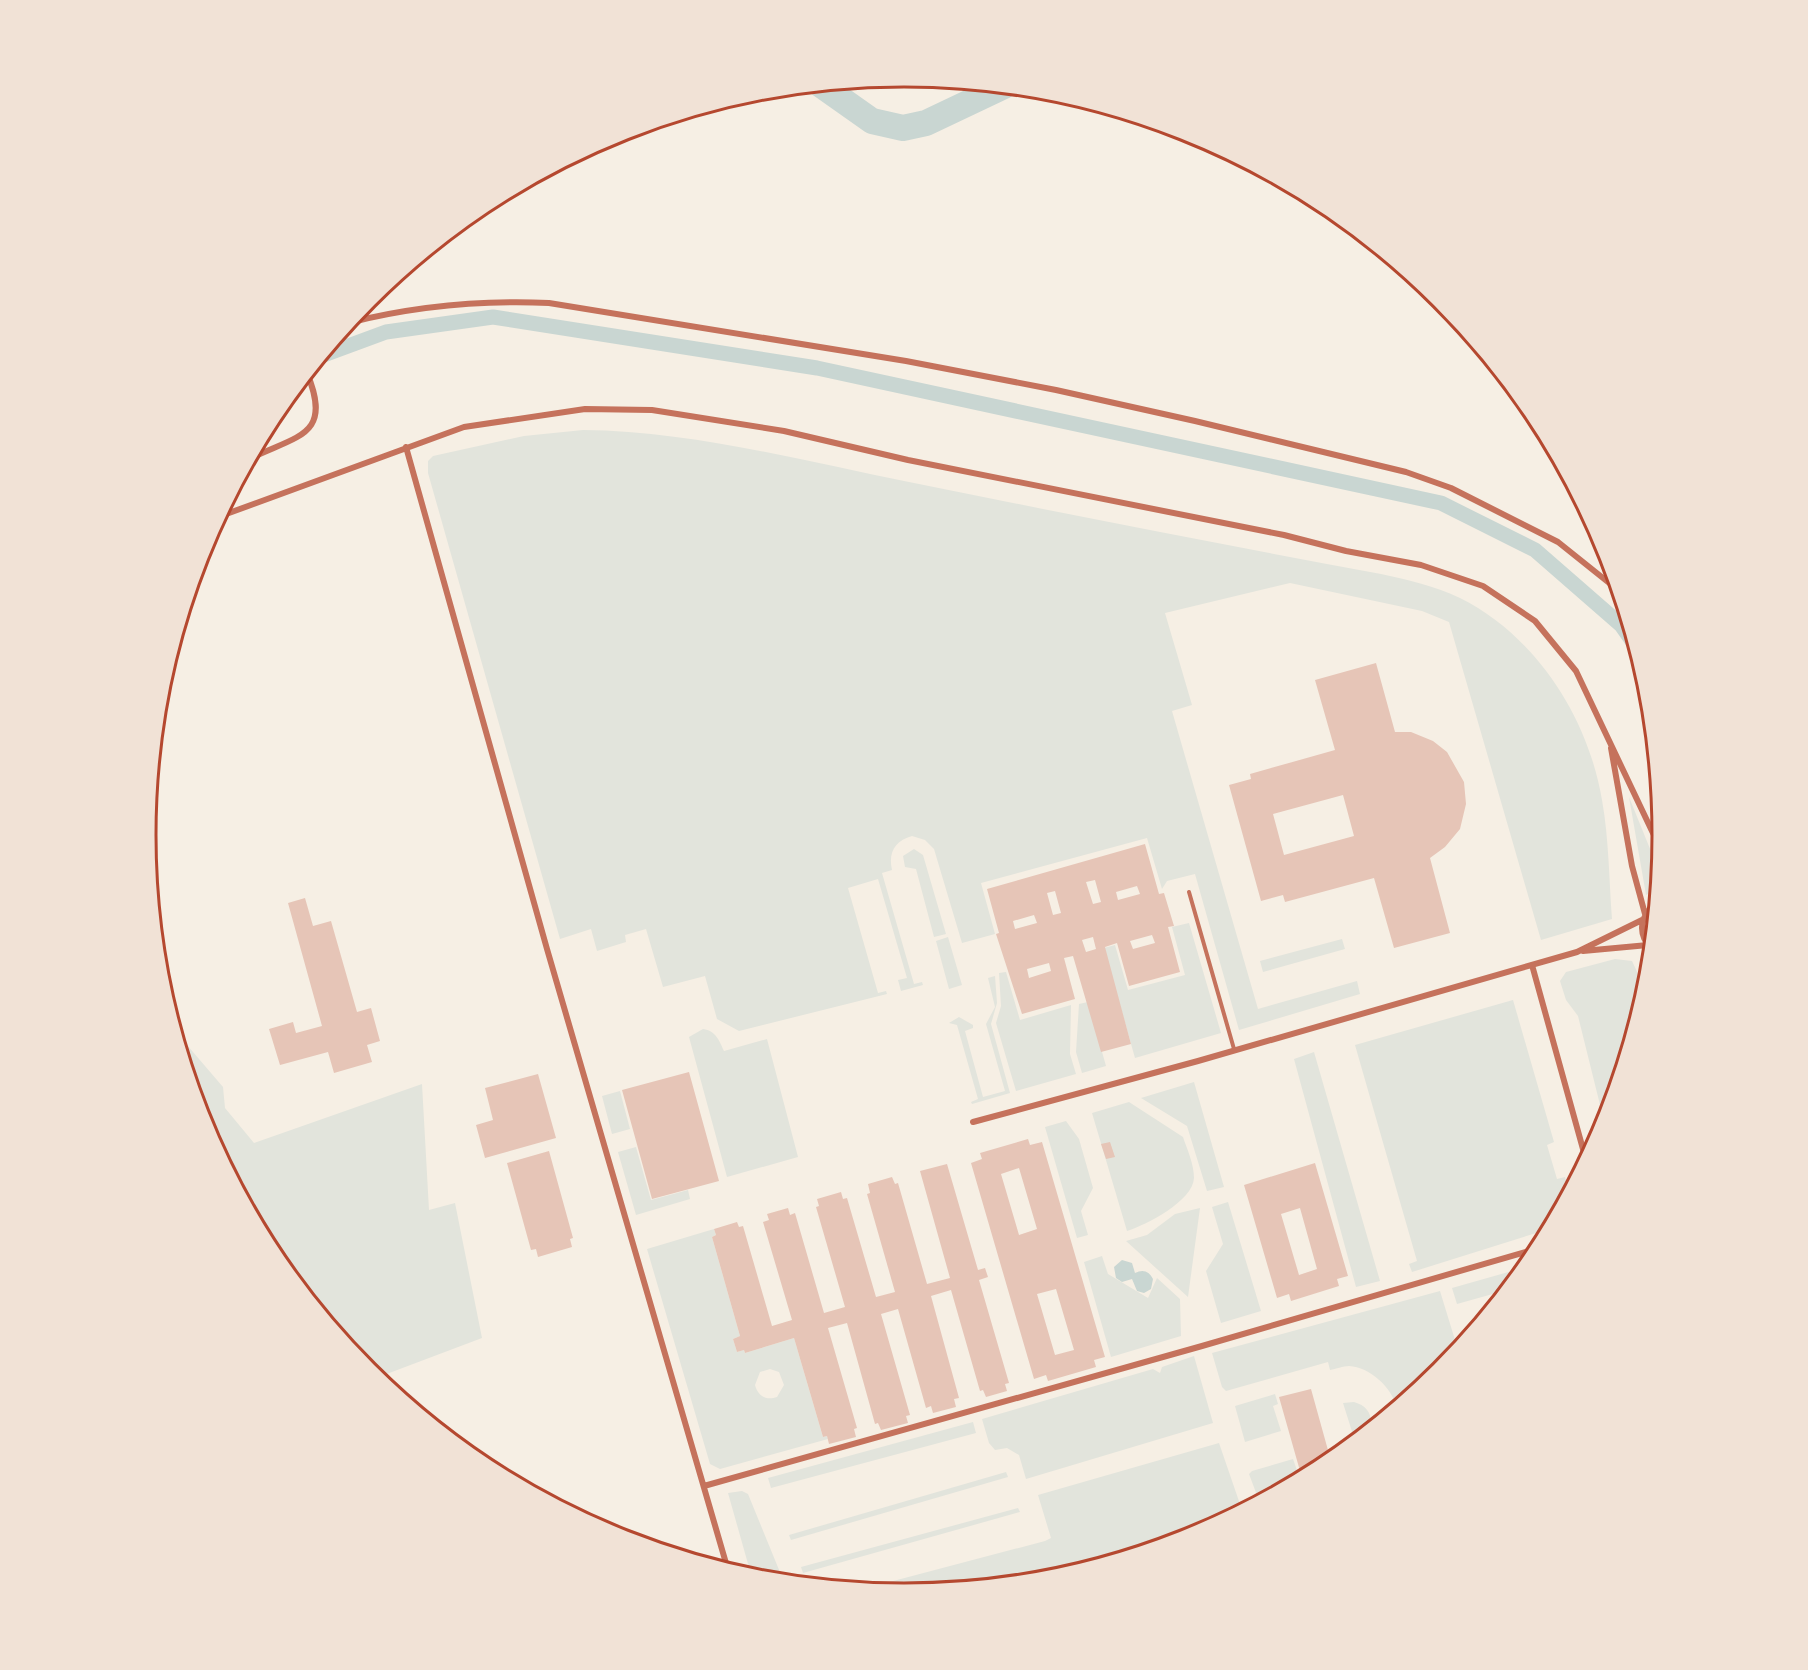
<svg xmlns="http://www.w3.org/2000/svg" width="1808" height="1670" viewBox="0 0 1808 1670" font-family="Karla,sans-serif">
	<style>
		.green { fill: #e2e4dc; fill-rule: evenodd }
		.water { fill: #c9d6d2 }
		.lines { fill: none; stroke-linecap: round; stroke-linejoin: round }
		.canal { stroke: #c9d6d2; stroke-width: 15 }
		.river { stroke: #c9d6d2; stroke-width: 26 }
		.building { fill: #e6c5b7; fill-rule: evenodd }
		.service { stroke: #c5725c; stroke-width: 4 }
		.minor { stroke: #c5725c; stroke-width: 6 }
		.rim { fill: none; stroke: #b5482f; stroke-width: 3 }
	</style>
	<rect width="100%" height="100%" fill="#f6efe4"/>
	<!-- green -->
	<path class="green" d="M 583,430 C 693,431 802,461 909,482 C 1066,514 1224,545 1381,574 C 1408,580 1435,586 1460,598 C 1536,636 1588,717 1602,800 C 1609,839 1609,880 1612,919 L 1541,940 L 1449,622 L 1422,611 L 1290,583 L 1165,613 L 1192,705 L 1172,711 L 1258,1009 L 1357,981 L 1360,994 L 1239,1030 L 1195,874 L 1167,881 L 1162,889 L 1147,838 L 981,883 L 995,934 L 962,943 L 934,849 L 925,840 L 912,836 C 895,841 888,852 892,870 L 882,873 L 914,984 L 922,982 L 923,985 L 901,991 L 898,980 L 907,978 L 878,879 L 848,888 L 878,993 L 886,991 L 887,994 L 739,1031 L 717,1019 L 705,976 L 663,987 L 646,929 L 625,935 L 626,942 L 597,951 L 591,929 L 560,939 L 428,473 L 428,461 L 433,456 L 524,436 Z
		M 1629,797 L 1659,871 L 1657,889 L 1646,895 Z
		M 914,849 L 923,855 L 946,934 L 934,937 L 916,869 L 905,867 L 903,856 Z
		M 1189,923 L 1221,1033 L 1135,1058 L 1104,948 L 1115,945 L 1128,990 L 1185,975 L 1172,927 Z
		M 948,937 L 962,985 L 949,989 L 936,941 Z
		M 1342,939 L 1345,949 L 1263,972 L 1260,961 Z
		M 1615,959 L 1632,961 L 1646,991 L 1605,1125 L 1578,1016 L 1566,1000 L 1560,981 L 1566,972 Z
		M 1006,972 L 1020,1020 L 1071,1005 L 1070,1054 L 1076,1074 L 1016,1091 L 996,1023 L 1001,1006 L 999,973 Z
		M 995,976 L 997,1003 L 991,1024 L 1010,1093 L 972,1104 L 971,1102 L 978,1099 L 957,1025 L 949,1023 L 959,1017 L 973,1025 L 973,1028 L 965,1031 L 983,1097 L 1005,1091 L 986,1024 L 995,1007 L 988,978 Z
		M 1513,1000 L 1554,1142 L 1547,1145 L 1557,1179 L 1565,1177 L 1569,1192 L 1549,1229 L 1412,1272 L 1409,1264 L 1417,1261 L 1355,1045 Z
		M 1088,1002 L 1106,1066 L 1082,1073 L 1076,1052 L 1079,1004 Z
		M 703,1029 C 716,1031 719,1040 724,1051 L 767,1039 L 798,1157 L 727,1177 L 689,1037 Z
		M 175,1031 L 223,1087 L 225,1108 L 254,1143 L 422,1084 L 429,1210 L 455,1203 L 482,1338 L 376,1378 L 367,1371 L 273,1256 L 203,1125 Z
		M 1314,1052 L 1380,1281 L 1356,1287 L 1294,1059 Z
		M 1194,1082 L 1224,1187 L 1207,1191 L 1187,1126 L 1141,1098 Z
		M 620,1091 L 630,1129 L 612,1134 L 602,1096 Z
		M 1129,1102 L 1183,1137 C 1187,1149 1194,1164 1194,1178 C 1193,1201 1146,1225 1127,1231 L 1092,1113 Z
		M 1066,1121 L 1079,1139 L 1093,1188 L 1081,1211 L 1088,1235 L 1077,1238 L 1045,1127 Z
		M 636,1147 L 651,1200 L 688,1190 L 690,1199 L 636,1215 L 618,1152 Z
		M 1228,1202 L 1261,1311 L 1221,1323 L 1206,1271 L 1223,1244 L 1212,1207 Z
		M 1200,1208 L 1188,1297 L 1126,1241 L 1147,1235 L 1175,1214 Z
		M 714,1229 L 716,1235 L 712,1237 L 740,1336 L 733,1339 L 737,1352 L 744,1350 L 745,1353 L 794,1338 L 823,1437 L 827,1436 L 828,1439 L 720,1469 L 710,1464 L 647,1249 ZM 770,1369 L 779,1372 L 784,1385 L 777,1397 C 766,1401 758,1396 755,1385 L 760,1372 Z
		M 1102,1256 L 1108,1274 L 1148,1298 L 1157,1278 L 1180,1299 L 1181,1336 L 1111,1357 L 1084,1262 Z
		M 1526,1267 L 1507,1290 L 1457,1304 L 1452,1288 Z
		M 1440,1291 L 1455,1340 L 1469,1337 L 1440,1372 L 1397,1407 C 1391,1387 1370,1367 1349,1366 C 1343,1366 1336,1369 1330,1370 L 1328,1362 L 1233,1389 L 1226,1391 L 1222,1387 L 1212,1353 Z
		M 1194,1356 L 1213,1423 L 1026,1479 L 1019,1455 L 1007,1448 L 995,1450 L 989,1443 L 982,1419 L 1153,1369 L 1160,1373 L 1162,1367 Z
		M 1275,1394 L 1278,1404 L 1273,1406 L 1281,1431 L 1245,1442 L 1235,1406 Z
		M 1354,1402 C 1368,1406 1373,1415 1370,1429 L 1355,1441 L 1343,1403 Z
		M 973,1422 L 976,1433 L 771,1488 L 768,1478 Z
		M 1219,1443 L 1242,1510 L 1194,1536 L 1052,1579 L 904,1593 L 863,1589 L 1045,1541 L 1051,1538 L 1038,1495 Z
		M 1293,1459 L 1300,1479 L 1261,1500 L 1258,1498 L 1249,1474 L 1252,1471 Z
		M 1006,1472 L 1008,1477 L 791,1540 L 789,1535 Z
		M 742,1491 L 748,1494 L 784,1582 L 752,1578 L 728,1493 Z
		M 1018,1508 L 1020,1512 L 803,1573 L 801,1567 Z"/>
	<!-- water -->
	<path class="water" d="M 1122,1260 L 1132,1263 L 1135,1273 C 1143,1269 1149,1271 1153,1279 L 1151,1289 L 1144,1293 L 1137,1291 L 1132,1279 L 1122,1282 L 1116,1278 L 1114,1267 Z"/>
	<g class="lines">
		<!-- canal -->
		<path class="canal" d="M 321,356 L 386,332 L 493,317 L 817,368 L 1441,503 L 1535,550 L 1621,625 L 1635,645"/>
		<!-- river -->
		<path class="river" d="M 821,85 L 872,121 L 903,128 L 926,123 L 1004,86"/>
	</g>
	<!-- building -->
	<path class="building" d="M 1376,663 L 1395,732 L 1411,732 L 1433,741 L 1447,752 L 1464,782 L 1466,804 L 1460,829 L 1445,847 L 1430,858 L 1450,933 L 1394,948 L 1374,878 L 1285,902 L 1283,895 L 1261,901 L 1229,785 L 1251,779 L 1250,774 L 1335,750 L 1315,680 ZM 1343,795 L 1354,836 L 1284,855 L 1273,814 Z
		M 1145,844 L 1159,894 L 1164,893 L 1174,926 L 1168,927 L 1180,972 L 1129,986 L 1117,943 L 1105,947 L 1131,1044 L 1101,1052 L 1073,956 L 1064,958 L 1075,999 L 1022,1014 L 996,934 L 999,933 L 987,889 ZM 1095,880 L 1101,902 L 1093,904 L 1086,882 ZM 1137,886 L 1140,894 L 1118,900 L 1116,892 ZM 1055,891 L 1061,913 L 1053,915 L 1047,893 ZM 1034,915 L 1037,923 L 1015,929 L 1013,921 ZM 1152,935 L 1155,943 L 1133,949 L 1130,941 ZM 1093,937 L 1096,949 L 1086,952 L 1082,940 ZM 1049,963 L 1051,971 L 1029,978 L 1027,969 Z
		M 305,898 L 313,926 L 331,921 L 357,1012 L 371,1008 L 380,1041 L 367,1045 L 372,1062 L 334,1073 L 328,1052 L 280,1065 L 269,1029 L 293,1022 L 296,1033 L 322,1026 L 288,903 Z
		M 689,1072 L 719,1181 L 652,1199 L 622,1090 Z
		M 538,1074 L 556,1138 L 485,1158 L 476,1125 L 493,1120 L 485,1088 Z
		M 1028,1139 L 1030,1145 L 1042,1142 L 1105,1357 L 1094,1360 L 1096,1367 L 1048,1381 L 1046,1375 L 1034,1379 L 971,1163 L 982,1159 L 980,1153 ZM 1019,1168 L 1037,1229 L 1019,1235 L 1001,1174 ZM 1056,1289 L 1074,1350 L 1055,1355 L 1037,1294 Z
		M 1110,1142 L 1115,1157 L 1106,1159 L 1101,1144 Z
		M 549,1151 L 573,1238 L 570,1239 L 572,1247 L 538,1257 L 536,1249 L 531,1250 L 507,1163 Z
		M 1315,1163 L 1348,1276 L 1337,1279 L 1339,1286 L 1291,1301 L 1289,1294 L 1277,1298 L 1244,1185 ZM 1300,1208 L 1317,1269 L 1299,1275 L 1281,1214 Z
		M 947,1164 L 978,1270 L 985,1268 L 988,1277 L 979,1280 L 1009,1383 L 1005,1384 L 1007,1391 L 986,1397 L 983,1390 L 980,1391 L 951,1290 L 931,1296 L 959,1398 L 954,1399 L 956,1407 L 933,1413 L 931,1406 L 926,1408 L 898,1309 L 881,1314 L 910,1415 L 906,1416 L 908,1423 L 881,1430 L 878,1423 L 875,1424 L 847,1323 L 828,1328 L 857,1428 L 854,1429 L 856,1437 L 829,1444 L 827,1436 L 823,1437 L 794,1338 L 745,1353 L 744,1350 L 737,1352 L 733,1339 L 740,1336 L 712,1237 L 716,1235 L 714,1229 L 737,1222 L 739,1227 L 743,1226 L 772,1326 L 792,1320 L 763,1222 L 769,1220 L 767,1214 L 788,1208 L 790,1215 L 795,1213 L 824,1313 L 845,1307 L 816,1207 L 819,1206 L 817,1199 L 841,1192 L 843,1199 L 847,1198 L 876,1297 L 895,1292 L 867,1194 L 870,1193 L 868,1184 L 892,1177 L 895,1184 L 898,1183 L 927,1284 L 950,1278 L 920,1171 Z
		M 1311,1389 L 1331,1461 L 1302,1478 L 1279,1397 Z"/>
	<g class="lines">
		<!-- service -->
		<path class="service" d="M 1189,892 L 1234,1049"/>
		<!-- minor -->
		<path class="minor" d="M 348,323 C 415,306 480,300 549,303 L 906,361 L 1056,390 L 1195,421 L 1406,472 L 1451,488 L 1558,542 L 1618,590
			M 406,447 L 547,949 L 728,1570
			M 249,459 C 298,435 333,436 307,373
			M 218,517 L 464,427 L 585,409 L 652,410 L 784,431 L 908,460 L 1284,535 L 1346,551 L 1421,565 L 1483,586 L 1535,621 L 1576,671 L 1661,850
			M 1611,748 L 1632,866 L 1645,914
			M 1651,948 C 1637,934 1640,915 1656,904
			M 1583,951 L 1648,945
			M 1532,965 L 1586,1160
			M 973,1122 L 1198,1061 L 1577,952 L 1642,920
			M 704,1486 L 1202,1346 L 1539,1248"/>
	</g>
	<!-- crop -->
	<path d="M0 0H1808V1670H0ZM156 835a748 748 0 1 1 1496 0a748 748 0 1 1-1496 0Z" fill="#f1e2d6" fill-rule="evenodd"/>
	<path class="rim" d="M156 835a748 748 0 1 1 1496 0a748 748 0 1 1-1496 0Z"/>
</svg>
